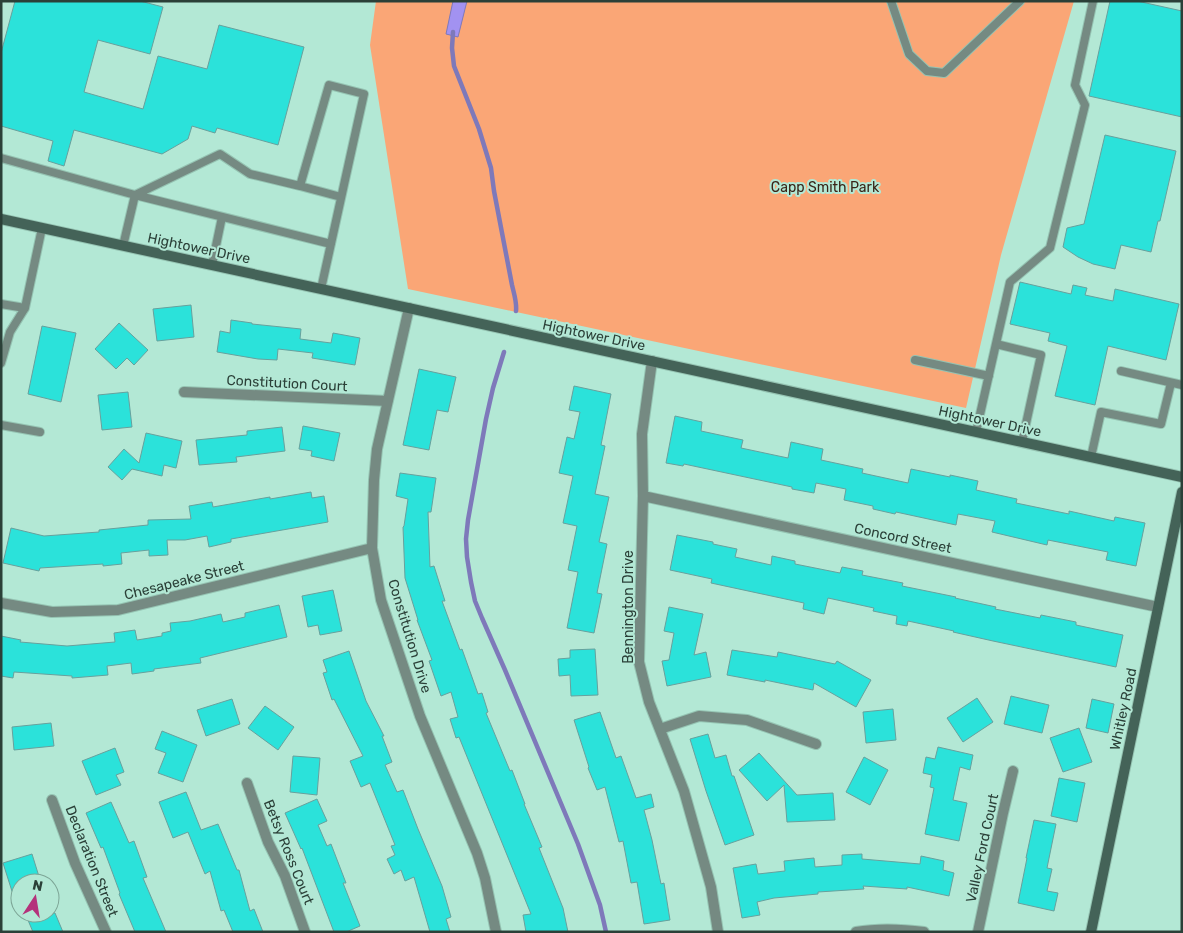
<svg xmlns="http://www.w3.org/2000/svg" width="1183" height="933" viewBox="0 0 1183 933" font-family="Rubik,sans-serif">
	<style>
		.green { fill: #faa676 }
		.water { fill: #a292f1; stroke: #7e79ba }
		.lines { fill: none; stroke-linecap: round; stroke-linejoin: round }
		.stream { stroke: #7e79ba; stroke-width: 4.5 }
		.building { fill: #2be2da; stroke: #67a19d }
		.lane-casing { stroke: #95c3b2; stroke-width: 10 }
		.street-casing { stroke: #95c3b2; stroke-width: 12 }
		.secondary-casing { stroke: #95c3b2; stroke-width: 12 }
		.lane { stroke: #758a82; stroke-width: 8 }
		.street { stroke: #758a82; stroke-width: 10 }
		.secondary { stroke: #446358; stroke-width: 10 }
		.labels { text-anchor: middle; stroke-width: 4; stroke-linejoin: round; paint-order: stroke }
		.park-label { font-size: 14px; fill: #3a2418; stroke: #b3e8d5 }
		.street-label { font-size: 14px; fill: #2b4038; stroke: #b3e8d5 }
	</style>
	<rect width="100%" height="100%" fill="#b3e8d5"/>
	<!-- green -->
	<path class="green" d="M 376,1 L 1074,1 L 1001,255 L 966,408 L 408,289 L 370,45 Z"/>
	<!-- water -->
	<path class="water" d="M 453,1 L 467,1 L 458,37 L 446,34 Z"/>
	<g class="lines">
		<!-- stream -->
		<path class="stream" d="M 453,32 L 452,48 L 454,66 L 479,129 L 491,168 L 494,191 L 512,285 C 514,294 517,302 516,311
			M 504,352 L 493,388 L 486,419 L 468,520 L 466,539 L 467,557 L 471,582 L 475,601 L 482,618 L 505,670 L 578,844 L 600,905 L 606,932"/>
	</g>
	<!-- building -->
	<path class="building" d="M 15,1 L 140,1 L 163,7 L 150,54 L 98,40 L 84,92 L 143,109 L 158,56 L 207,69 L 219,25 L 304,47 L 278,145 L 217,128 L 215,133 L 192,126 L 188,139 L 162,154 L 74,130 L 64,166 L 48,161 L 53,141 L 1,126 L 1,53 Z
		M 1110,1 L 1137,1 L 1182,11 L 1182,117 L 1089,96 Z
		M 1105,135 L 1176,151 L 1160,221 L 1158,221 L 1151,252 L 1121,245 L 1115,269 L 1093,264 L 1078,257 L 1063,247 L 1067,228 L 1084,224 Z
		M 1020,282 L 1071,294 L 1073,285 L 1087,288 L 1085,295 L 1113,301 L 1115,289 L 1179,304 L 1166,360 L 1108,346 L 1095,405 L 1055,396 L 1067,346 L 1048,341 L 1050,333 L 1010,324 Z
		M 191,305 L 194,337 L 157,341 L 153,309 Z
		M 231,320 L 252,323 L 252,324 L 301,329 L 300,339 L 331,343 L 333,333 L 360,338 L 355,365 L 312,358 L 313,353 L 278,349 L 277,360 L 258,359 L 217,352 L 220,331 L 230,333 Z
		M 119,323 L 148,350 L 134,365 L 127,358 L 116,369 L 95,349 Z
		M 42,326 L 76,333 L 61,402 L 28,394 Z
		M 419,369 L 456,377 L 448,412 L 437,410 L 429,450 L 403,445 Z
		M 574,386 L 611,394 L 601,445 L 605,446 L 595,494 L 609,497 L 599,542 L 607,544 L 597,593 L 602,594 L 594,633 L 567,628 L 578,572 L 568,570 L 577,526 L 563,523 L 573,476 L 559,473 L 567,437 L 574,439 L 580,412 L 569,410 Z
		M 128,392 L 132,427 L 102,430 L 98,395 Z
		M 675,416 L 702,422 L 701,431 L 743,440 L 741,448 L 788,458 L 791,442 L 823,449 L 821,460 L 863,469 L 862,473 L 908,483 L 911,469 L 950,477 L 950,475 L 978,481 L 976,490 L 1017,499 L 1016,503 L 1069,514 L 1069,511 L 1114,521 L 1115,517 L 1145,523 L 1136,566 L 1106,560 L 1108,552 L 1048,540 L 1047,545 L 992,532 L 995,521 L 958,514 L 956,525 L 896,512 L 895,514 L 873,509 L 873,506 L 844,500 L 846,489 L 816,483 L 814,493 L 792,489 L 792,487 L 684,464 L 683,466 L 666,463 Z
		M 303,426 L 340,433 L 334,461 L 311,456 L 312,451 L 299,449 Z
		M 282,427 L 285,451 L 236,457 L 237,462 L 199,465 L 196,440 L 247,435 L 247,431 Z
		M 146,433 L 182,441 L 176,468 L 164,465 L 162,476 L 132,469 L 122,480 L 108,467 L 124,449 L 139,463 Z
		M 400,473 L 436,478 L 431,512 L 428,512 L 430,567 L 434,566 L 445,601 L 442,601 L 460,650 L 462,649 L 478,694 L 482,693 L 488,712 L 486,713 L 510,771 L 512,770 L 525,804 L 524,804 L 542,847 L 539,848 L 563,908 L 568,932 L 526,932 L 523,915 L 531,914 L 459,737 L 456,738 L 450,719 L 458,717 L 451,692 L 441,696 L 429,661 L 432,660 L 417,620 L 418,620 L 405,578 L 403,527 L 404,526 L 408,499 L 396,496 Z
		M 311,492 L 312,498 L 324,496 L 328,522 L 231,539 L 231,542 L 209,547 L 207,536 L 185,540 L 167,540 L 168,555 L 149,556 L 149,550 L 121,553 L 122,564 L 103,566 L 103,564 L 40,568 L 39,571 L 3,563 L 11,528 L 44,536 L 99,532 L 99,530 L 148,525 L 148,520 L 191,519 L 189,506 L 212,502 L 213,507 L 270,497 L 270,499 Z
		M 677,535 L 713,542 L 713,544 L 737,549 L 735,557 L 771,565 L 772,556 L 795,561 L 795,564 L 840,573 L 842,567 L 863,571 L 862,575 L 903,583 L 902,586 L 956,597 L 955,598 L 996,607 L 995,609 L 1040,618 L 1041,615 L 1076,622 L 1076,625 L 1123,635 L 1116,667 L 993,641 L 953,632 L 954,631 L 908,621 L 907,626 L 896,624 L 897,616 L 873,611 L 874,608 L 828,598 L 824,614 L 803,609 L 804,603 L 711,583 L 712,579 L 670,570 Z
		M 333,590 L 342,631 L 320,635 L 318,625 L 308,627 L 302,596 Z
		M 279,605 L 287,637 L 200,658 L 201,663 L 154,669 L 154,671 L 132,674 L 131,663 L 107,666 L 108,675 L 72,678 L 72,676 L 14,672 L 13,678 L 1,676 L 1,636 L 21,640 L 20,642 L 67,646 L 115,642 L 114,633 L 135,630 L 137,640 L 162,636 L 162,633 L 171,631 L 170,623 L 190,621 L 221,614 L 223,622 L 245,617 L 245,613 Z
		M 669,607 L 703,614 L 694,655 L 706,652 L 711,677 L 667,686 L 662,661 L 669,660 L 674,633 L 664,631 Z
		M 595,649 L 598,695 L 571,696 L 570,675 L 559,676 L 558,659 L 570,658 L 570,650 Z
		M 732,650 L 777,657 L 778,652 L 835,664 L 837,661 L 871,680 L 856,707 L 814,683 L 813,690 L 765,680 L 765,682 L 727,675 Z
		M 349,651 L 366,701 L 384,736 L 382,736 L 392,762 L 385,765 L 397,792 L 403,790 L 418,829 L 442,886 L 451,917 L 446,919 L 450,932 L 430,932 L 414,877 L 405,881 L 401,870 L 394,874 L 387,859 L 395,855 L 391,846 L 395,845 L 370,783 L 361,787 L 350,761 L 363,756 L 334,699 L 332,700 L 323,673 L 327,672 L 323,660 Z
		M 1011,696 L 1049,705 L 1042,733 L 1004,724 Z
		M 977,698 L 993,722 L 963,742 L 947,718 Z
		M 232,699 L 240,724 L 206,736 L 197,710 Z
		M 1092,699 L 1114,704 L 1108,733 L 1086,728 Z
		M 265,706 L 294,727 L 278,750 L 248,728 Z
		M 893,709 L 896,740 L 866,743 L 863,712 Z
		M 600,712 L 616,758 L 621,756 L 636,798 L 651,794 L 654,807 L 644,810 L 652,840 L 661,884 L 664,883 L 670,920 L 644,924 L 637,882 L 631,883 L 623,841 L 619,842 L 605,787 L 597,790 L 588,768 L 589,767 L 574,720 Z
		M 51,723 L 54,746 L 14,750 L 12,727 Z
		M 1079,728 L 1092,762 L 1063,772 L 1050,738 Z
		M 162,731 L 197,745 L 183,782 L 158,773 L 166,753 L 155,749 Z
		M 708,734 L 715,758 L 726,755 L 732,776 L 734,776 L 754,835 L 725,845 L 706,791 L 690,739 Z
		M 938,747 L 973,755 L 970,770 L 960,767 L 953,800 L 967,803 L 959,841 L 925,834 L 934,788 L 930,787 L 932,775 L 923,773 L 926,757 L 935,759 Z
		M 115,748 L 124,772 L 116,775 L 121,785 L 96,795 L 82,761 Z
		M 759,753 L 797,795 L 833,793 L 835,820 L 787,822 L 784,785 L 767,801 L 739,770 Z
		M 293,756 L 320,758 L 317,795 L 290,792 Z
		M 864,757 L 888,770 L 870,805 L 846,792 Z
		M 1059,778 L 1085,783 L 1077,822 L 1051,816 Z
		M 186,792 L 201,830 L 218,824 L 237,870 L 239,870 L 250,911 L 254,909 L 263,932 L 233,932 L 224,910 L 221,911 L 210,871 L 205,874 L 188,832 L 173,838 L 159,802 Z
		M 317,799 L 327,821 L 318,825 L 327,846 L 331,844 L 346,883 L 343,883 L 360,926 L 346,932 L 334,932 L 302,848 L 301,849 L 285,813 Z
		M 111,802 L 129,843 L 134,841 L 147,877 L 143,878 L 166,932 L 135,932 L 119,894 L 120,893 L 103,847 L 101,848 L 86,813 Z
		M 1034,820 L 1056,824 L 1047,868 L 1052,869 L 1047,891 L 1058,893 L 1054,911 L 1018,903 L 1027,858 L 1026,858 Z
		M 32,854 L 41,883 L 20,883 L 20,907 L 17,907 L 3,863 Z
		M 862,854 L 862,859 L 920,864 L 921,856 L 944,861 L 943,870 L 954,873 L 949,896 L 907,887 L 907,889 L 863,886 L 864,889 L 818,892 L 818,894 L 774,898 L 757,902 L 760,915 L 742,918 L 733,868 L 756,864 L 758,874 L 785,871 L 784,861 L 814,858 L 815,867 L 842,865 L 842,855 Z
		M 25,913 L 55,913 L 63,932 L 33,932 Z"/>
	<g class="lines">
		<defs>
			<path id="lane" d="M 891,1 L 909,54 L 927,71 L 944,73 L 1020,1
				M 1,158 L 135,195 L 123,246
				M 300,186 L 341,197
				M 135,195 L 220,154 L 250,174 L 300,186 L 329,85 L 364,94 L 321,289
				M 135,195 L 331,244
				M 212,265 L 222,217
				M 1,304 L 25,308
				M 996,344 L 1041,355 L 1022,442
				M 915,360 L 989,376
				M 1,363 L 10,332 L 25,308 L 42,228
				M 1121,371 L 1182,385
				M 1,425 L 40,432
				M 976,432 L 1010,282 L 1050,248 L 1085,105 L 1075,85 L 1093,1
				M 1091,457 L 1101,412 L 1161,424 L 1171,383"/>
			<path id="street" d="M 409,308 L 377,449 L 374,480 L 372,548 L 381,600 L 420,716 L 477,853 L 485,878 L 496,932
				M 652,361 L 642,434 L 643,496 L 639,662 L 649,702 L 684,791 L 711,887 L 718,932
				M 184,392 L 388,401
				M 643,496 L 1022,578 L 1158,607
				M 1,603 L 52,612 L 118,610 L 372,548
				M 660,729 L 699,716 L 747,720 L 816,744
				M 247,783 L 268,842 L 285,876 L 305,932
				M 52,800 L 75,863 L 106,932
				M 856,932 C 879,928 901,929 924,932
				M 978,932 L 1003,813 L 1013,771"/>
			<path id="secondary" d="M 1,219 L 1182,477
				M 1091,932 L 1182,492"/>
		</defs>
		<!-- lane casing -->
		<use href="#lane" class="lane-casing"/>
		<!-- street casing -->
		<use href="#street" class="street-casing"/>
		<!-- secondary casing -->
		<use href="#secondary" class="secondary-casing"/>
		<!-- lane -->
		<use href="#lane" class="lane"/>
		<!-- street -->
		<use href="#street" class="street"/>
		<!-- secondary -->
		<use href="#secondary" class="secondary"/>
	</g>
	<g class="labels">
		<!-- park labels -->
		<g class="park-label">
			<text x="825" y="192">Capp Smith Park</text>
		</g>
		<!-- street labels -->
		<g class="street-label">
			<text transform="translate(199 248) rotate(12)" y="5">Hightower Drive</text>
			<text transform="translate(594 335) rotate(12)" y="5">Hightower Drive</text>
			<text transform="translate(287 383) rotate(3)" y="5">Constitution Court</text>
			<text transform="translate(990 421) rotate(12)" y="5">Hightower Drive</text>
			<text transform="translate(903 538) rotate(12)" y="5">Concord Street</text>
			<text transform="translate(184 580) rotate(-14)" y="5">Chesapeake Street</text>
			<text transform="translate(628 607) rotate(-90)" y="5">Bennington Drive</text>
			<text transform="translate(410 636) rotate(73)" y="5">Constitution Drive</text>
			<text transform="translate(1123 709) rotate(-78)" y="5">Whitley Road</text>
			<text transform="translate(982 848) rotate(-78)" y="5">Valley Ford Court</text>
			<text transform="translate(289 852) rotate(68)" y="5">Betsy Ross Court</text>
			<text transform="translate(92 861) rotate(68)" y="5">Declaration Street</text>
		</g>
	</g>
	<!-- border -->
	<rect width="1183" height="933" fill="none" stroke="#2b4038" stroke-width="5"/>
	<!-- north arrow -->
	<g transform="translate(35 898) rotate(12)"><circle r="24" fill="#b3e8d5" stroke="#7da596"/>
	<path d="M0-4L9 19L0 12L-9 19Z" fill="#b4327b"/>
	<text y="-8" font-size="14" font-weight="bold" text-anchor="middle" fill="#2b4038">N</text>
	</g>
</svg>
